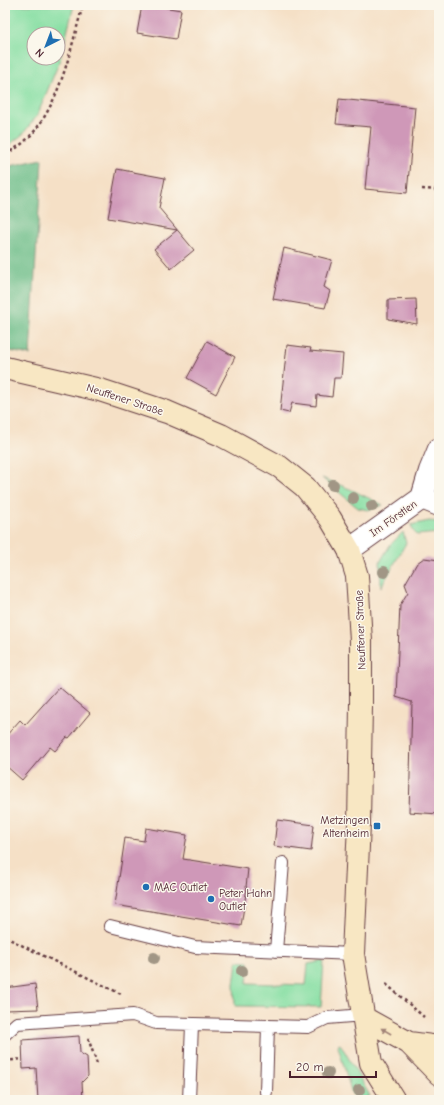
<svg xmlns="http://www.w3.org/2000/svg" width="444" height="1105" viewBox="0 0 444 1105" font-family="'Comic Neue',sans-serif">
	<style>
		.green { fill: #88dfa4; stroke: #697f68; fill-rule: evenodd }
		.forest { fill: #6ebe8a; stroke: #5c6e5a }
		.building { fill: #cf98b8 }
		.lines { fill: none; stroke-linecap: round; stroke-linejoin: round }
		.service-casing { stroke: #643c42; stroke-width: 14 }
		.minor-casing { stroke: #643c42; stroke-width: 24 }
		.secondary-casing { stroke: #643c42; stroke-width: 24 }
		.path { stroke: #643c42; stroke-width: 2.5; stroke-dasharray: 3 3; stroke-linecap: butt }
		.service { stroke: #fff; stroke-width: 12 }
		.minor { stroke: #fff; stroke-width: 22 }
		.secondary { stroke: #f8e7c3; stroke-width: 22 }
		.tree { fill: #a19685 }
		.oneway { fill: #a18377 }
		.poi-dot { fill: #1f6fb2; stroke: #fbf7ec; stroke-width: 1.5 }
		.labels { text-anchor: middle; stroke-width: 3; stroke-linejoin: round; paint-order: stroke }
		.street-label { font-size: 11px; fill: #4a1f2b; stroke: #fbf7ec }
		.poi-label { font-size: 11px; fill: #4a1f2b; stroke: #fbf7ec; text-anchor: start }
	</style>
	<rect width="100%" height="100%" fill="#fbf7ec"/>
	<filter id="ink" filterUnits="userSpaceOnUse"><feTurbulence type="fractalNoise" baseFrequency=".025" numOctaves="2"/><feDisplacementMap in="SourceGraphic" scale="8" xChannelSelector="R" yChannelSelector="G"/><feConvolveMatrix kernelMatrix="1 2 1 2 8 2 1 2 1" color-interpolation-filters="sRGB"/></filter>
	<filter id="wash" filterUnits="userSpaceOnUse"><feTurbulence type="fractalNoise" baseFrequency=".012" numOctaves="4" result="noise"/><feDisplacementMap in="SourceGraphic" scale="16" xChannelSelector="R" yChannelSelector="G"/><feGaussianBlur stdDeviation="0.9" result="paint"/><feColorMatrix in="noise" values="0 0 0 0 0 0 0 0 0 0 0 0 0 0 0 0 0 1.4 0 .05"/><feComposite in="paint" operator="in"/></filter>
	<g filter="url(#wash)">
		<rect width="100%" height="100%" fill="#f5e0c6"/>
		<!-- green -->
		<path class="green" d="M 5,5 L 74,5 L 60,60 L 37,116 L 22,135 L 5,148 ZM 34,34 L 58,34 L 58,58 L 34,58 Z
			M 322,478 L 350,489 L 383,505 L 368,510 L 358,508 Z
			M 429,521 L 439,522 L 439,533 L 417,535 L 414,532 L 411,525 Z
			M 403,532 L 406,543 L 381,587 L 380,562 L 390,545 Z
			M 237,961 L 249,962 L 247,983 L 306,985 L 308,964 L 324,961 L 321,1007 L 235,1006 L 234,984 Z
			M 339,1044 L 341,1045 L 370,1096 L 361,1100 L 357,1098 L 352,1094 L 338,1046 Z"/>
		<!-- forest -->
		<path class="forest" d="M 42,159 L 30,355 L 5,350 L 5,167 Z"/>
		<g id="blocks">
			<!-- building -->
			<path class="building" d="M 142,5 L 150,5 L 181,10 L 176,39 L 137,33 Z
				M 339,99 L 415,107 L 407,193 L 365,189 L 371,127 L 336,124 Z
				M 117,169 L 165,178 L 159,208 L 194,250 L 171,269 L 154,249 L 177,230 L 108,218 Z
				M 284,248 L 332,260 L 324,287 L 330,291 L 325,308 L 273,299 Z
				M 416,299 L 417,324 L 388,319 L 388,300 Z
				M 207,341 L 235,357 L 216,394 L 187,378 Z
				M 287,345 L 311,348 L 310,351 L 343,354 L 341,378 L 334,378 L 332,397 L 317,395 L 316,406 L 292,403 L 289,413 L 280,411 Z
				M 424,558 L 439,560 L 439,814 L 409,812 L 412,702 L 396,697 L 400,605 L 408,592 L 405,584 L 417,563 Z
				M 59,687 L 90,713 L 69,738 L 67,737 L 55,751 L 50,747 L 22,780 L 5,765 L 5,737 L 20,720 L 25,725 Z
				M 277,820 L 314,825 L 311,851 L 274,846 Z
				M 146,828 L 187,835 L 183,859 L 248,869 L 246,887 L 247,887 L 241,926 L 115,905 L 125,838 L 144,841 Z
				M 35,984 L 38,1009 L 5,1010 L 5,988 Z
				M 79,1036 L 80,1053 L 87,1057 L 88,1076 L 82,1082 L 83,1100 L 38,1100 L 36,1068 L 23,1069 L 22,1040 Z"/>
		</g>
	</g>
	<g filter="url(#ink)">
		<use href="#blocks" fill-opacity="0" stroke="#643c42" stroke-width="1"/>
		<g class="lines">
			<defs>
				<path id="service" d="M 110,926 L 195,947 L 353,954
					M 276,951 L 283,863
					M 5,1034 L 17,1023 L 133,1015 L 156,1023 L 308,1027 L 327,1018 L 363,1015
					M 266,1092 L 268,1026
					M 189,1100 L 192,1025"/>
				<path id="minor" d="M 422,498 L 430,471 L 439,449
					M 422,498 L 439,505
					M 349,550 L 422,498"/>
				<path id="secondary" d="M 5,368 L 100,390 L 167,412 L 221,435 L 280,467 L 305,487 L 330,518 L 349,550 L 357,576 L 361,641 L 361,705 L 359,824 L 353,954 L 371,1063 L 394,1100
					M 364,1018 L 409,1043 L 439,1074
					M 409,1043 L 439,1047"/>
			</defs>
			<!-- service casing -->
			<use href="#service" class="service-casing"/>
			<!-- minor casing -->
			<use href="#minor" class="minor-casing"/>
			<!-- secondary casing -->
			<use href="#secondary" class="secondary-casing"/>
			<!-- path -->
			<path class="path" d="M 5,154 C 56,132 69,53 83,5
				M 422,189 L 439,190
				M 5,937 L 121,994
				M 386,984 L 424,1017
				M 88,1038 L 97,1064
				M 5,1061 L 23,1059"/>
			<!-- service -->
			<use href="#service" class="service"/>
			<!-- minor -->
			<use href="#minor" class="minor"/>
			<!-- secondary -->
			<use href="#secondary" class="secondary"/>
		</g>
		<!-- trees -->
		<g class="tree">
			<circle cx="333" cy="485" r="6"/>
			<circle cx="353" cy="498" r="6"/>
			<circle cx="372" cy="506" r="6"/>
			<circle cx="384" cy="572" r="6"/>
			<circle cx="154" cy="958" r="6"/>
			<circle cx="242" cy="971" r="6"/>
			<circle cx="328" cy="1073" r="6"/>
			<circle cx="359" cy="1090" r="6"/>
		</g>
		<!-- one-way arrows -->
		<defs><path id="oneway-solid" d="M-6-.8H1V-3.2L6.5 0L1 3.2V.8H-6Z"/></defs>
		<use class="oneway" href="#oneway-solid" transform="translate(386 1031) rotate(-150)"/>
	</g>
	<!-- markers -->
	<g class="poi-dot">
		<rect x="373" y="822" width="8" height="8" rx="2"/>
		<circle cx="146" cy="887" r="4"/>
		<circle cx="211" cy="899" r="4"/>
	</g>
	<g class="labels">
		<!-- street labels -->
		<g class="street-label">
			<text transform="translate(125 399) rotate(18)" y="4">Neuffener Straße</text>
			<text transform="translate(393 518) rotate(-35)" y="4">Im Förstlen</text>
			<text transform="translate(360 630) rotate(-92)" y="4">Neuffener Straße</text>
		</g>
		<!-- poi labels -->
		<g class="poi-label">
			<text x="369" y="824" text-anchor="end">Metzingen<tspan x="369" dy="13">Altenheim</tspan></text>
			<text x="154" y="891">MAC Outlet</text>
			<text x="219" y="897">Peter Hahn<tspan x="219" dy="13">Outlet</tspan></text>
		</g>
	</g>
	<!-- margin -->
	<rect width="444" height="1105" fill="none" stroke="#fbf7ec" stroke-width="20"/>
	<!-- north arrow -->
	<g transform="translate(46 46) rotate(222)"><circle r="19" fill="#fbf7ec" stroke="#b4a19f"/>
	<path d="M0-3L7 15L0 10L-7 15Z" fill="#1f6fb2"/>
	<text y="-6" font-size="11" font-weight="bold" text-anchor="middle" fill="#4a1f2b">N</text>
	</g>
	<!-- scale -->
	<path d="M290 1071v6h86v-6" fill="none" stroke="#4a1f2b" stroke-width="2"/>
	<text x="296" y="1071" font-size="12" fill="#4a1f2b" stroke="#fbf7ec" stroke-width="3" paint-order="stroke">20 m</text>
</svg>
